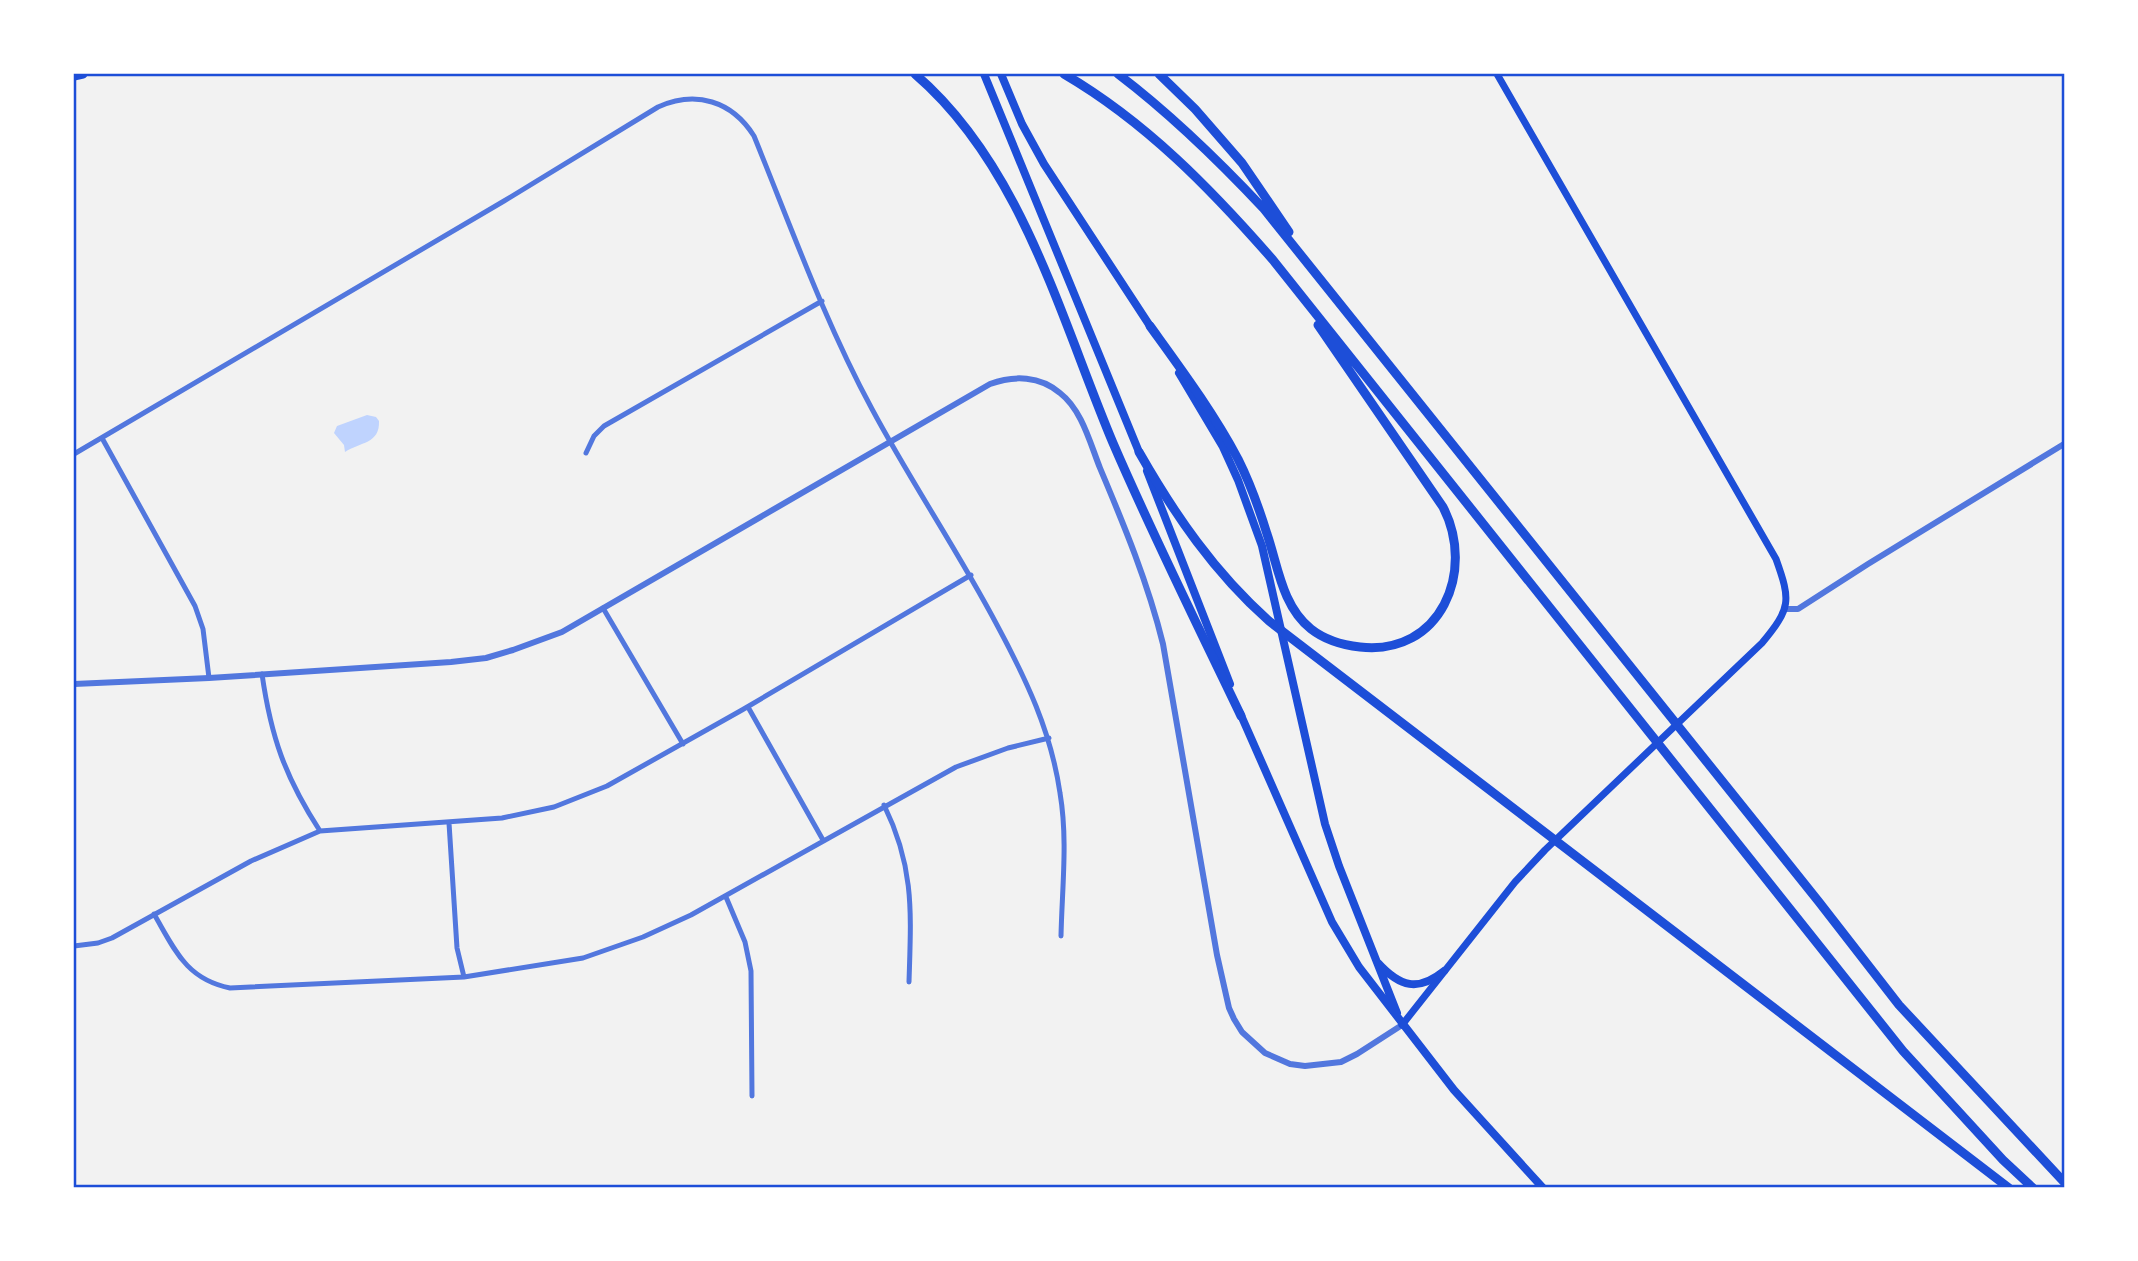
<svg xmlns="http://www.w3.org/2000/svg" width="2138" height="1261" viewBox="0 0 2138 1261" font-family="'DejaVu Sans',sans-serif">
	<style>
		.water { fill: #bfd3fe }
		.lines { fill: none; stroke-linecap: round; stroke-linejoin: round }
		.minor { stroke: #5277de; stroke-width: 5 }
		.tertiary { stroke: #5277de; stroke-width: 6 }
		.secondary { stroke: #1d4ed8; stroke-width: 7 }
		.primary { stroke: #1d4ed8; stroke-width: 8 }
		.trunk { stroke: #1d4ed8; stroke-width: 8 }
		.motorway { stroke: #1d4ed8; stroke-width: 9 }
		.neatline { fill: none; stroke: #1d4ed8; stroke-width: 2.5 }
	</style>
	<rect width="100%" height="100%" fill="#f2f2f2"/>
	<!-- water -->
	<path class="water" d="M 367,415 L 376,417 L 379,421 C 380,444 360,442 345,452 L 344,445 L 334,433 L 337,426 Z"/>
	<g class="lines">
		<!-- minor -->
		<path class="minor" d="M 102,438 L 195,606 L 203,629 L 209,678
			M 586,453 L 594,436 L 604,426 L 822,301
			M 74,454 L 504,201 L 658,107 C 696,90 732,101 754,136 C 791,227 825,322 872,409 C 911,482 958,551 997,625 C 1026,679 1051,731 1060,793 C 1068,840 1062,888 1061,936
			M 603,608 L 683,744
			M 262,674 C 271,737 285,777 320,831
			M 748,707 L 823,840
			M 884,805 C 915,868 911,914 909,982
			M 449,823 L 457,948 L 464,977
			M 726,897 L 745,942 L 751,971 L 752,1096
			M 154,914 C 175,950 186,979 230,988 L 464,977 L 583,958 L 643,937 L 691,915 L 956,767 L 1008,748 L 1049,738
			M 74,946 L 98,943 L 112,938 L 251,861 L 320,831 L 502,818 L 554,807 L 607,786 L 742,710 L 971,575"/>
		<!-- tertiary -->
		<path class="tertiary" d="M 1786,609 L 1798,609 L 1868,564 L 2064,444
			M 74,684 L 209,678 L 451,662 L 486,658 L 513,650 L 562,632 L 990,384 C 1014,375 1040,376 1060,393 C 1082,410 1090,443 1100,468 C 1124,525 1148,583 1163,644 L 1217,955 L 1229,1008 L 1234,1019 L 1242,1032 L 1265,1053 L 1290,1064 L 1305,1066 L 1341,1062 L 1357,1054 L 1402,1025"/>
		<!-- secondary -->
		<path class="secondary" d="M 1402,1025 L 1515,882 L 1545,850 L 1762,643 C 1791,608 1791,601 1776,559 L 1497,74"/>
		<!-- primary -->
		<path class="primary" d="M 1179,373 L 1223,447 L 1238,480 L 1262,546 L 1325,824 L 1339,866 L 1397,1013
			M 1147,471 L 1230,684
			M 1240,713 L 1332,922 L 1359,967 L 1454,1090 L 1543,1188
			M 1378,963 C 1400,987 1418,992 1444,971"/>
		<!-- trunk -->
		<path class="trunk" d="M 984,74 L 1139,452
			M 1001,74 L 1022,124 L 1044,164 L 1150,326"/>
		<!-- motorway -->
		<path class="motorway" d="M 915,74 C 1022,166 1060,317 1113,443 C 1153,536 1198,626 1241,716
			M 1064,74 C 1146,122 1211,189 1273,260 L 1903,1051 L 2003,1160 L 2033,1188
			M 1118,74 C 1172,115 1218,160 1264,209 L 1819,902 L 1899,1005 L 2064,1182
			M 1159,74 L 1195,109 L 1242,163 L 1289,232
			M 74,76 L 83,74
			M 1150,326 C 1181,369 1213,412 1238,459 C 1250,483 1259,508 1267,534 C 1278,566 1282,606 1311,629 C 1325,640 1342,645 1360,647 C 1441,656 1476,571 1443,507 L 1318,325
			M 1139,452 C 1175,515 1214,572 1269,621 L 2009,1188"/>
	</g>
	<!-- border -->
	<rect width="2138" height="1261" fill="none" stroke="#ffffff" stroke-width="150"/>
	<rect x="75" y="75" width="1988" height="1111" class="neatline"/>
</svg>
